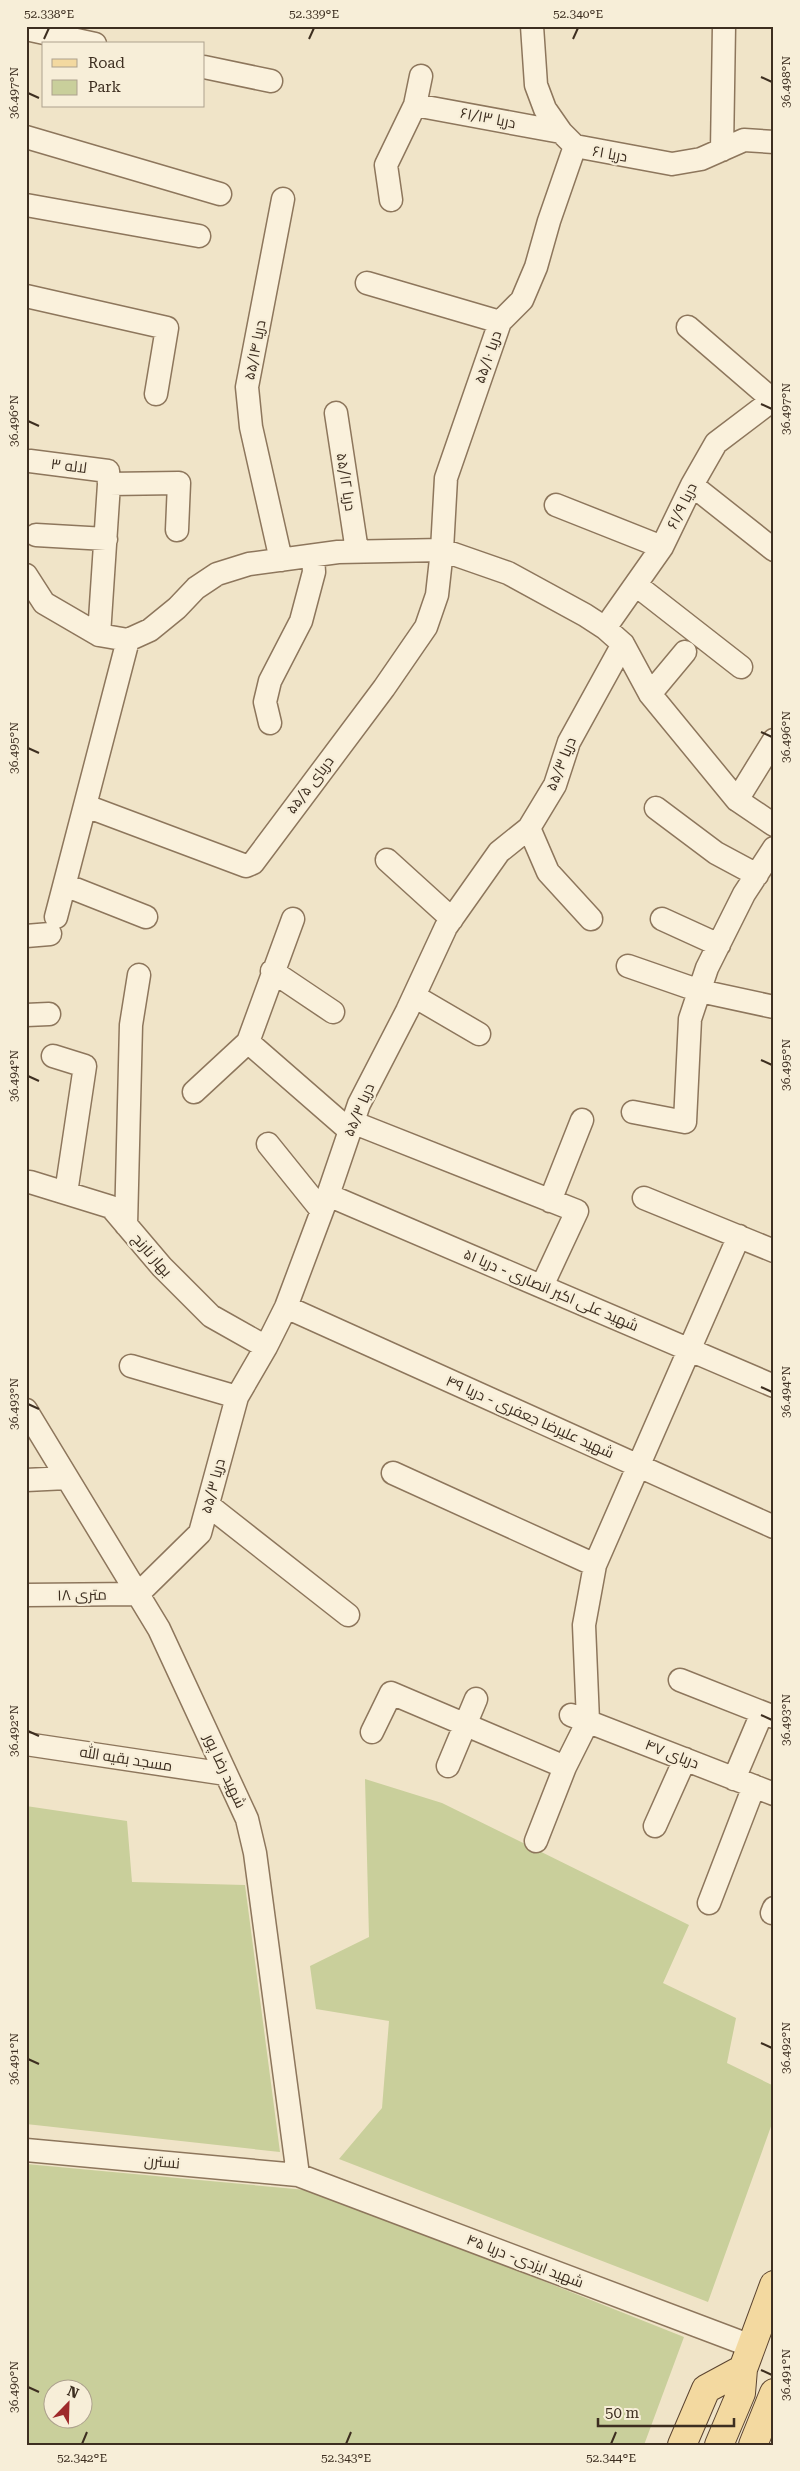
<svg xmlns="http://www.w3.org/2000/svg" width="800" height="2471" viewBox="0 0 800 2471" font-family="'Roboto Serif',Cairo,serif">
	<style>
		.green { fill: #c9cf9b; fill-rule: evenodd }
		.lines { fill: none; stroke-linecap: round; stroke-linejoin: round }
		.minor-casing { stroke: #8d765c; stroke-width: 25 }
		.major-casing { stroke: #5b4430; stroke-width: 30 }
		.minor { stroke: #faf1dc; stroke-width: 22 }
		.major { stroke: #f3d9a0; stroke-width: 28 }
		.ticks { fill: none; stroke: #3d2e20; stroke-width: 2 }
		.labels { text-anchor: middle; stroke-width: 4.5; stroke-linejoin: round; paint-order: stroke }
		.street-label { font-size: 15px; fill: #3d2e20; stroke: #f7eed8 }
		.neatline { fill: none; stroke: #3d2e20; stroke-width: 2 }
		.ticks-label { font-size: 12px; text-anchor: middle; fill: #3d2e20 }
	</style>
	<rect width="100%" height="100%" fill="#f0e4c8"/>
	<!-- green -->
	<path class="green" d="M 365,1779 L 442,1803 L 689,1925 L 663,1983 L 736,2018 L 727,2063 L 774,2086 L 774,2118 L 708,2302 L 339,2159 L 382,2108 L 389,2021 L 316,2009 L 310,1966 L 369,1937 Z
		M 26,1806 L 127,1821 L 132,1882 L 245,1885 L 280,2152 L 26,2124 Z
		M 26,2164 L 317,2191 L 684,2337 L 644,2445 L 26,2445 ZM 52,2388 L 82,2388 L 82,2418 L 52,2418 Z"/>
	<g class="lines">
		<defs>
			<path id="minor" d="M 532,26 L 536,85 L 545,109 L 561,132 L 575,146 L 672,164 L 701,159 L 744,140 L 774,142
				M 26,29 L 95,44
				M 204,67 L 271,81
				M 415,105 L 561,132
				M 26,137 L 220,194
				M 722,150 L 724,26
				M 391,200 L 386,165 L 415,105 L 421,76
				M 26,205 L 199,236
				M 367,283 L 500,322
				M 26,296 L 167,328 L 156,394
				M 688,327 L 774,401
				M 336,413 L 357,551
				M 30,461 L 108,471 L 109,484 L 179,483 L 177,530
				M 692,485 L 774,550
				M 556,505 L 662,547
				M 36,535 L 106,539
				M 281,560 L 251,427 L 247,387 L 283,199
				M 26,575 L 44,603 L 99,635 L 128,640 L 150,630 L 177,608 L 196,588 L 217,574 L 249,564 L 338,552 L 442,550 L 508,573 L 585,615 L 605,628 L 623,644 L 650,694 L 737,800 L 774,825
				M 636,585 L 741,667
				M 605,628 L 662,547 L 692,485 L 716,443 L 774,399
				M 99,635 L 109,484
				M 650,694 L 685,652
				M 270,723 L 265,702 L 270,681 L 301,621 L 314,572 L 313,556
				M 737,800 L 774,740
				M 86,806 L 246,866 L 253,863 L 384,688 L 426,627 L 437,595 L 442,550 L 446,478 L 500,322 L 522,300 L 536,267 L 549,221 L 575,146
				M 656,808 L 716,853 L 757,875
				M 529,828 L 548,872 L 591,919
				M 387,860 L 452,919
				M 65,885 L 146,917
				M 56,917 L 128,640
				M 662,919 L 719,945
				M 26,936 L 50,934
				M 628,966 L 700,991 L 774,1007
				M 272,971 L 333,1012
				M 414,996 L 479,1034
				M 26,1015 L 49,1014
				M 248,1042 L 349,1130
				M 53,1056 L 85,1066 L 66,1193
				M 194,1092 L 248,1042 L 293,919
				M 633,1112 L 685,1122 L 690,1019 L 707,968 L 744,894 L 774,848
				M 352,1122 L 577,1211 L 542,1286
				M 268,1144 L 322,1211
				M 30,1182 L 111,1207 L 162,1267 L 211,1316 L 266,1347
				M 328,1195 L 774,1386
				M 644,1198 L 774,1251
				M 550,1201 L 582,1120
				M 126,1225 L 131,1025 L 139,975
				M 286,1307 L 774,1527
				M 131,1366 L 237,1397
				M 26,1410 L 159,1629 L 247,1819 L 255,1853 L 298,2175
				M 393,1473 L 595,1565
				M 26,1480 L 67,1478
				M 208,1505 L 348,1615
				M 26,1595 L 138,1594 L 200,1533 L 237,1397 L 266,1347 L 286,1307 L 328,1195 L 359,1104 L 407,1011 L 446,927 L 499,852 L 529,828 L 555,785 L 569,742 L 623,644
				M 680,1680 L 774,1717
				M 571,1715 L 774,1794
				M 372,1732 L 391,1693 L 565,1767 L 588,1721 L 584,1625 L 595,1565 L 739,1236
				M 26,1744 L 226,1774
				M 448,1766 L 476,1699
				M 734,1779 L 762,1713
				M 655,1826 L 685,1759
				M 536,1841 L 565,1767
				M 709,1903 L 754,1786
				M 772,1913 L 774,1908
				M 26,2150 L 298,2175 L 751,2346"/>
			<path id="major" d="M 682,2445 L 706,2389 L 743,2369
				M 719,2445 L 741,2393 L 743,2369 L 774,2285
				M 753,2445 L 774,2393"/>
		</defs>
		<!-- minor casing -->
		<use href="#minor" class="minor-casing"/>
		<!-- major casing -->
		<use href="#major" class="major-casing"/>
		<!-- minor -->
		<use href="#minor" class="minor"/>
		<!-- major -->
		<use href="#major" class="major"/>
	</g>
	<!-- ticks -->
	<path class="ticks" d="M 44,39 L 49,28M 309,39 L 314,28M 573,39 L 578,28M 761,77 L 772,82M 28,93 L 39,98M 761,404 L 772,409M 28,421 L 39,426M 761,732 L 772,737M 28,748 L 39,753M 761,1060 L 772,1065M 28,1076 L 39,1081M 761,1387 L 772,1392M 28,1404 L 39,1409M 761,1715 L 772,1720M 28,1731 L 39,1736M 761,2043 L 772,2048M 28,2059 L 39,2064M 761,2370 L 772,2375M 28,2387 L 39,2392M 82,2444 L 87,2432M 346,2444 L 351,2432M 611,2444 L 616,2432"/>
	<g class="labels">
		<!-- street labels -->
		<g class="street-label">
			<text transform="translate(488 118) rotate(11)" y="5">دریا ۶۱/۱۳</text>
			<text transform="translate(610 154) rotate(10)" y="5">دریا ۶۱</text>
			<text transform="translate(255 350) rotate(-79)" y="5">دریا ۵۵/۱۴</text>
			<text transform="translate(488 357) rotate(-71)" y="5">دریا ۵۵/۱۰</text>
			<text transform="translate(69 466) rotate(7)" y="5">لاله ۳</text>
			<text transform="translate(346 482) rotate(81)" y="5">دریا ۵۵/۱۲</text>
			<text transform="translate(682 506) rotate(-64)" y="5">دریا ۶۱/۹</text>
			<text transform="translate(561 764) rotate(-68)" y="5">دریا ۵۵/۳</text>
			<text transform="translate(310 785) rotate(-53)" y="5">دریای ۵۵/۵</text>
			<text transform="translate(359 1110) rotate(-67)" y="5">دریا ۵۵/۳</text>
			<text transform="translate(152 1255) rotate(49)" y="5">بهار نارنج</text>
			<text transform="translate(551 1290) rotate(23)" y="5">شهید علی اکبر انصاری - دریا ۵۱</text>
			<text transform="translate(530 1417) rotate(24)" y="5">شهید علیرضا جعفری - دریا ۴۹</text>
			<text transform="translate(213 1486) rotate(-75)" y="5">دریا ۵۵/۳</text>
			<text transform="translate(82 1595) rotate(-1)" y="5">۱۸ متری</text>
			<text transform="translate(672 1754) rotate(21)" y="5">دریای ۴۷</text>
			<text transform="translate(126 1759) rotate(9)" y="5">مسجد بقیه الله</text>
			<text transform="translate(225 1771) rotate(65)" y="5">شهید رضا پور</text>
			<text transform="translate(162 2162) rotate(5)" y="5">نسترن</text>
			<text transform="translate(525 2261) rotate(21)" y="5">شهید ایزدی- دریا ۴۵</text>
		</g>
	</g>
	<!-- border -->
	<rect width="800" height="2471" fill="none" stroke="#f7eed8" stroke-width="55"/>
	<!-- legend -->
	<rect x="42" y="42" width="162" height="65" fill="#f7eed8" stroke="#ada18e"/>
	<rect x="52" y="59" width="25" height="8" fill="#f3d9a0" stroke="#ada18e"/>
	<text x="88" y="68" font-size="15" fill="#3d2e20">Road</text>
	<rect x="52" y="80" width="25" height="15" fill="#c9cf9b" stroke="#ada18e"/>
	<text x="88" y="92" font-size="15" fill="#3d2e20">Park</text>
	<!-- north arrow -->
	<g transform="translate(68 2404) rotate(23)"><circle r="24" fill="#f7eed8" stroke="#ada18e"/>
	<path d="M0-4L9 19L0 12L-9 19Z" fill="#9e2a2b"/>
	<text y="-8" font-size="14" font-weight="bold" text-anchor="middle" fill="#3d2e20">N</text>
	</g>
	<!-- scale -->
	<path d="M598 2418v8h136v-8" fill="none" stroke="#3d2e20" stroke-width="2.5"/>
	<text x="605" y="2418" font-size="15" fill="#3d2e20" stroke="#f7eed8" stroke-width="4" paint-order="stroke">50 m</text>
	<rect x="28" y="28" width="744" height="2416" class="neatline"/>
	<g class="ticks-label">
		<text x="49" y="18">52.338°E</text>
		<text x="314" y="18">52.339°E</text>
		<text x="578" y="18">52.340°E</text>
		<text transform="translate(786 82) rotate(-90)" y="4">36.498°N</text>
		<text transform="translate(14 93) rotate(-90)" y="4">36.497°N</text>
		<text transform="translate(786 409) rotate(-90)" y="4">36.497°N</text>
		<text transform="translate(14 421) rotate(-90)" y="4">36.496°N</text>
		<text transform="translate(786 737) rotate(-90)" y="4">36.496°N</text>
		<text transform="translate(14 748) rotate(-90)" y="4">36.495°N</text>
		<text transform="translate(786 1065) rotate(-90)" y="4">36.495°N</text>
		<text transform="translate(14 1076) rotate(-90)" y="4">36.494°N</text>
		<text transform="translate(786 1392) rotate(-90)" y="4">36.494°N</text>
		<text transform="translate(14 1404) rotate(-90)" y="4">36.493°N</text>
		<text transform="translate(786 1720) rotate(-90)" y="4">36.493°N</text>
		<text transform="translate(14 1731) rotate(-90)" y="4">36.492°N</text>
		<text transform="translate(786 2048) rotate(-90)" y="4">36.492°N</text>
		<text transform="translate(14 2059) rotate(-90)" y="4">36.491°N</text>
		<text transform="translate(786 2375) rotate(-90)" y="4">36.491°N</text>
		<text transform="translate(14 2387) rotate(-90)" y="4">36.490°N</text>
		<text x="82" y="2462">52.342°E</text>
		<text x="346" y="2462">52.343°E</text>
		<text x="611" y="2462">52.344°E</text>
	</g>
</svg>
